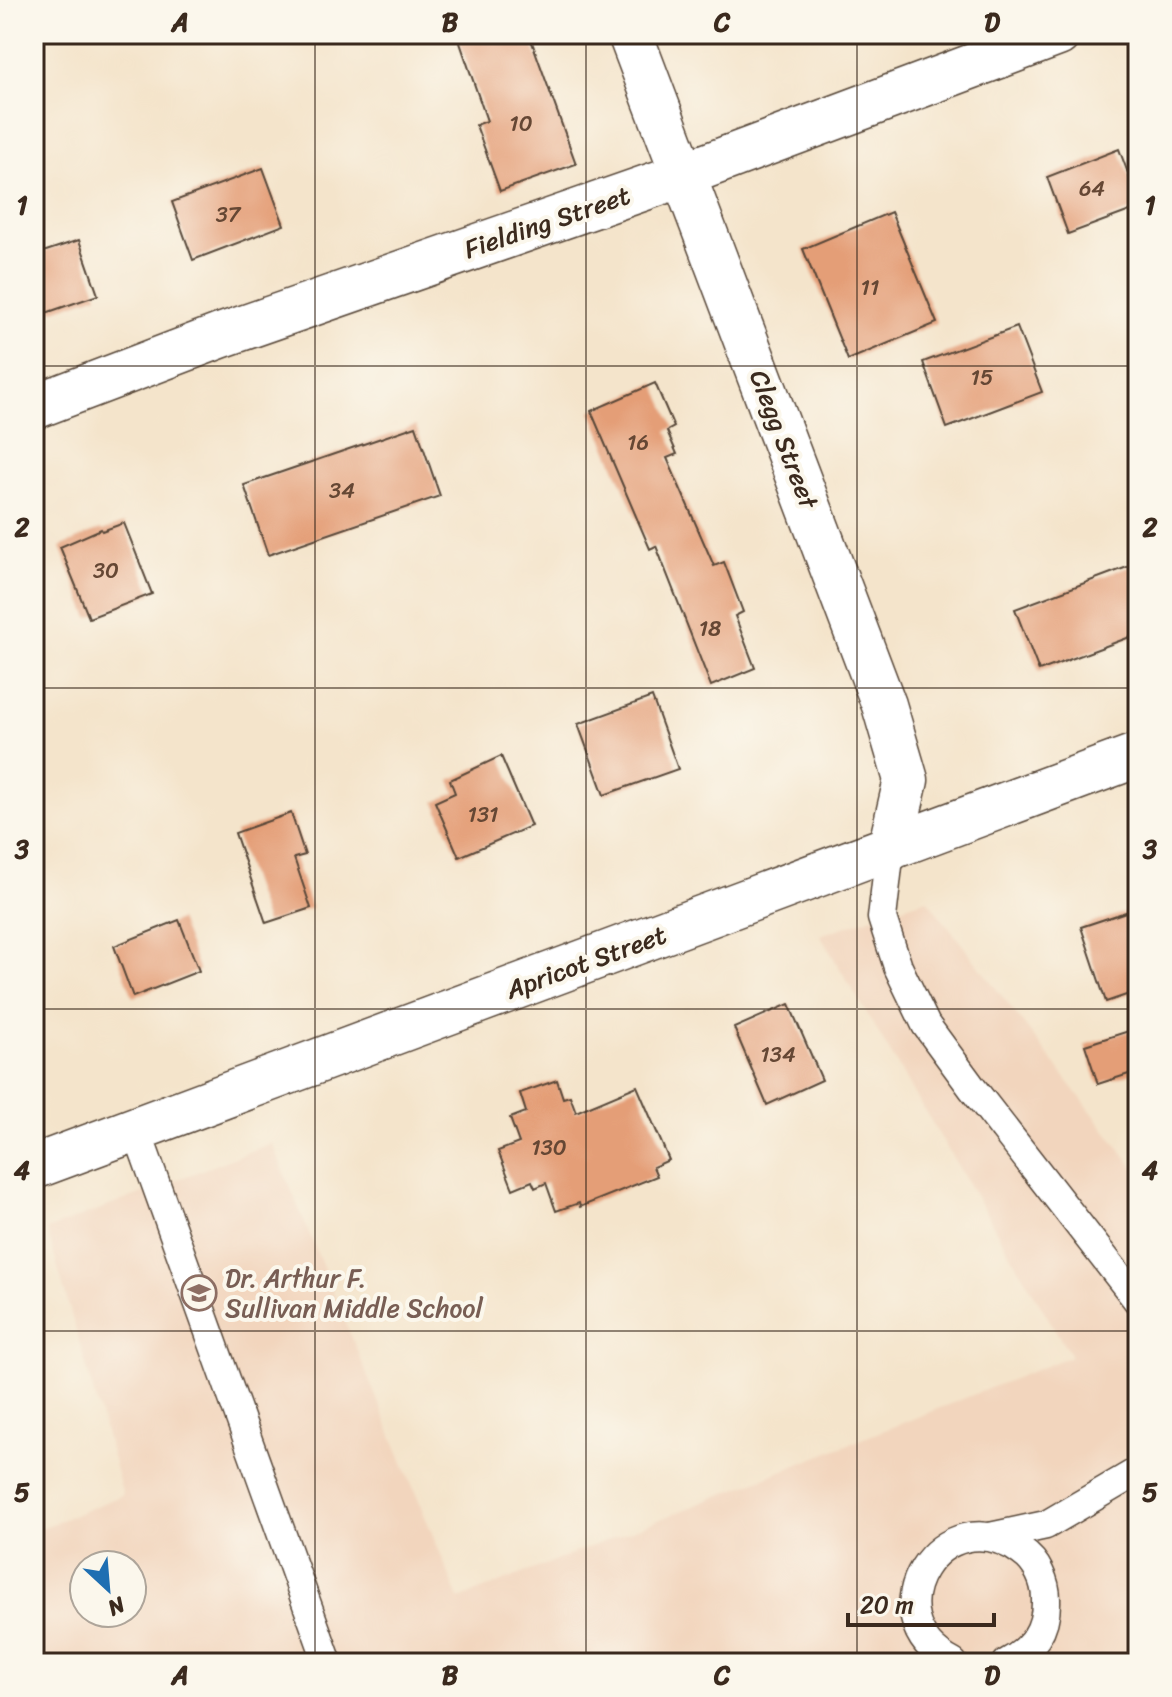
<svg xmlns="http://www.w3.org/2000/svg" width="1172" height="1697" viewBox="0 0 1172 1697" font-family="Sriracha,sans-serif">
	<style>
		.built { fill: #f2d5bd; fill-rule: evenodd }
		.building { fill: #e49e77 }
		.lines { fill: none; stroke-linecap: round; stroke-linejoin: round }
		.lane-casing { stroke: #574638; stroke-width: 31 }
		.street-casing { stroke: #574638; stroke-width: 47 }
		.lane { stroke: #fff; stroke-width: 28 }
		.street { stroke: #fff; stroke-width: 44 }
		.grid { fill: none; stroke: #3b2a1e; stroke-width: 2; stroke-opacity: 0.55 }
		.labels { text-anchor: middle; stroke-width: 8; stroke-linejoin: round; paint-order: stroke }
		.number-label { font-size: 22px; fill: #654734 }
		.street-label { font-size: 26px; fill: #3b2a1e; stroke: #fbf7ec }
		.education-label { font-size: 26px; fill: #785e54; stroke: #fbf7ec; text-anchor: start }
		.neatline { fill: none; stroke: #3b2a1e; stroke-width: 3 }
		.grid-label { font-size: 26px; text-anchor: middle; font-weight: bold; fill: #3b2a1e }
	</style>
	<rect width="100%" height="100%" fill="#fbf7ec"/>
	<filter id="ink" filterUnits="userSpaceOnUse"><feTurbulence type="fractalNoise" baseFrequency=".0125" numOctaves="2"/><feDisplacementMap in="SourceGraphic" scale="16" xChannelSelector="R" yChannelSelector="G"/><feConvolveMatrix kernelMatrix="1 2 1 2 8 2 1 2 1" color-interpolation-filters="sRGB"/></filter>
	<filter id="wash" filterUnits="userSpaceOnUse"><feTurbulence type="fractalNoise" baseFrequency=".006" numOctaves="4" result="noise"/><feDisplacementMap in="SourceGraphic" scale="32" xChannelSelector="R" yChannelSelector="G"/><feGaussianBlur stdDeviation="1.8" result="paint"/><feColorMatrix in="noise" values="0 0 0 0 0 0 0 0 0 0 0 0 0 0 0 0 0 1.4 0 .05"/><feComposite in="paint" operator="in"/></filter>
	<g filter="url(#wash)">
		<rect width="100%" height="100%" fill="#f4e4cb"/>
		<!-- built -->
		<path class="built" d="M 927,899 L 1138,1172 L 1138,1663 L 34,1663 L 34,1531 L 123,1495 L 47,1230 L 272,1143 L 459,1599 L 1071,1356 L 820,935 ZM 84,1565 L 132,1565 L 132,1613 L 84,1613 Z"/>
		<g id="blocks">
			<!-- building -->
			<path class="building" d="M 457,34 L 529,34 L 576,164 L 500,191 L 476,125 L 487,121 Z
				M 1119,149 L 1138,200 L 1138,208 L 1068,234 L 1047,177 Z
				M 263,168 L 284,225 L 193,260 L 172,202 Z
				M 891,212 L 937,323 L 848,360 L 803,249 Z
				M 79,240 L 98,295 L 34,317 L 34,255 Z
				M 1017,327 L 1042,392 L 947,428 L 923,362 Z
				M 655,383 L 674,427 L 667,431 L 677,454 L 667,458 L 714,566 L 724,562 L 743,612 L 735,616 L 755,668 L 711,686 L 656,546 L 650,549 L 591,411 Z
				M 416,426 L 440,496 L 268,555 L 244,485 Z
				M 124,523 L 152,594 L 89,618 L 60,547 L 101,529 L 102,531 Z
				M 1138,563 L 1138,634 L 1039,671 L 1015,609 Z
				M 652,697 L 678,769 L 604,795 L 578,724 Z
				M 501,756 L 531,826 L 459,857 L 435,802 L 455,793 L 450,780 Z
				M 291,813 L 305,855 L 294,858 L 311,908 L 266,923 L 235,833 Z
				M 1138,908 L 1138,991 L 1106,1002 L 1081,927 Z
				M 179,920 L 199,971 L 133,997 L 114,946 Z
				M 789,1004 L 822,1080 L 767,1105 L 734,1028 Z
				M 1138,1028 L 1138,1071 L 1098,1084 L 1085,1045 Z
				M 557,1080 L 563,1098 L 570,1096 L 576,1112 L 637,1086 L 669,1160 L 653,1167 L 657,1176 L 580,1207 L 579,1203 L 556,1211 L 546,1183 L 535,1188 L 532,1181 L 513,1189 L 498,1151 L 519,1143 L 510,1118 L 526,1112 L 520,1093 Z"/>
		</g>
	</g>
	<g filter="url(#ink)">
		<use href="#blocks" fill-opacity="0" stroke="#574638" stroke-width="2"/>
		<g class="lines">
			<defs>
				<path id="lane" d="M 890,849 L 882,918 L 898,967 L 926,1025 L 973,1089 L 1138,1301
					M 136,1129 L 328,1663
					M 990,1537 L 1046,1525 L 1138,1471
					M 953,1663 C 864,1617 942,1493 1022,1552 C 1037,1562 1046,1582 1046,1599 C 1047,1629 1033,1649 1007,1663"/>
				<path id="street" d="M 630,34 L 884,705 L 906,780 L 890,849
					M 34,407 L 220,336 L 682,175 L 1058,34
					M 34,1167 L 1138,755"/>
			</defs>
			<!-- lane casing -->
			<use href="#lane" class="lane-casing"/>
			<!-- street casing -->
			<use href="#street" class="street-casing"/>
			<!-- lane -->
			<use href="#lane" class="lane"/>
			<!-- street -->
			<use href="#street" class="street"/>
		</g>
	</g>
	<!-- grid -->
	<path class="grid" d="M 315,34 L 315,1663M 586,34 L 586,1663M 857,34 L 857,1663M 34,366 L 1138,366M 34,688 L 1138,688M 34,1009 L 1138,1009M 34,1331 L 1138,1331"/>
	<!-- icons -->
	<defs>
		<symbol id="school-ring" viewBox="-11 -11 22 22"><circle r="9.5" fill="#fbf7ec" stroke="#8d6e63" stroke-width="1.5"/><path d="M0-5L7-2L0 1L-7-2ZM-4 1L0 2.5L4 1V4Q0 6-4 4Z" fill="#8d6e63"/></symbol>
	</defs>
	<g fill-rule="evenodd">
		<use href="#school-ring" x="179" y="1273" width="40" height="40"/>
	</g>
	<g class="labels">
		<!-- number labels -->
		<g class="number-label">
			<text x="521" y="131">10</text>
			<text x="1092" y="196">64</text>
			<text x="228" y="222">37</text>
			<text x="870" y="295">11</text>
			<text x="982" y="385">15</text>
			<text x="638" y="450">16</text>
			<text x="342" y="498">34</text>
			<text x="106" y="578">30</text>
			<text x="710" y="636">18</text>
			<text x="483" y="822">131</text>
			<text x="778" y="1062">134</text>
			<text x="549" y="1155">130</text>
		</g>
		<!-- street labels -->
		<g class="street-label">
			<text transform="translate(547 222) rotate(-19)" y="9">Fielding Street</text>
			<text transform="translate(784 439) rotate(69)" y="9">Clegg Street</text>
			<text transform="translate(586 962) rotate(-20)" y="9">Apricot Street</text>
		</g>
		<!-- education labels -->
		<g class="education-label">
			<text x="225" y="1287">Dr. Arthur F.<tspan x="225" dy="30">Sullivan Middle School</tspan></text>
		</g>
	</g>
	<!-- margin -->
	<rect width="1172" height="1697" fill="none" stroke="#fbf7ec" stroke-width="88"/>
	<!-- north arrow -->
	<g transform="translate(108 1589) rotate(154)"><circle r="38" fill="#fbf7ec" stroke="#aea59a" stroke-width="2"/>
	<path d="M0-6L14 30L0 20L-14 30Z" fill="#1f6fb2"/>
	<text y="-12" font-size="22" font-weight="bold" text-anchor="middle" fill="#3b2a1e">N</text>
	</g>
	<!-- scale -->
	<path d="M848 1613v12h146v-12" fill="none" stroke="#3b2a1e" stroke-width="4"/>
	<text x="860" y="1613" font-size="24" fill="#3b2a1e" stroke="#fbf7ec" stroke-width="6" paint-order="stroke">20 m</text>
	<rect x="44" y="44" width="1084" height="1609" class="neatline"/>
	<g class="grid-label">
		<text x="180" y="31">A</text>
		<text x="450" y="31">B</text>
		<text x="722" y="31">C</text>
		<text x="992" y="31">D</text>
		<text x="22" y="214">1</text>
		<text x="1150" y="214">1</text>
		<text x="22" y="536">2</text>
		<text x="1150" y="536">2</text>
		<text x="22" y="858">3</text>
		<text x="1150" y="858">3</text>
		<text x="22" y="1179">4</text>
		<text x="1150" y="1179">4</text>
		<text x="22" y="1501">5</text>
		<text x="1150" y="1501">5</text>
		<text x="180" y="1684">A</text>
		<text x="450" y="1684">B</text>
		<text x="722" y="1684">C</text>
		<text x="992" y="1684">D</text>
	</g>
</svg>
